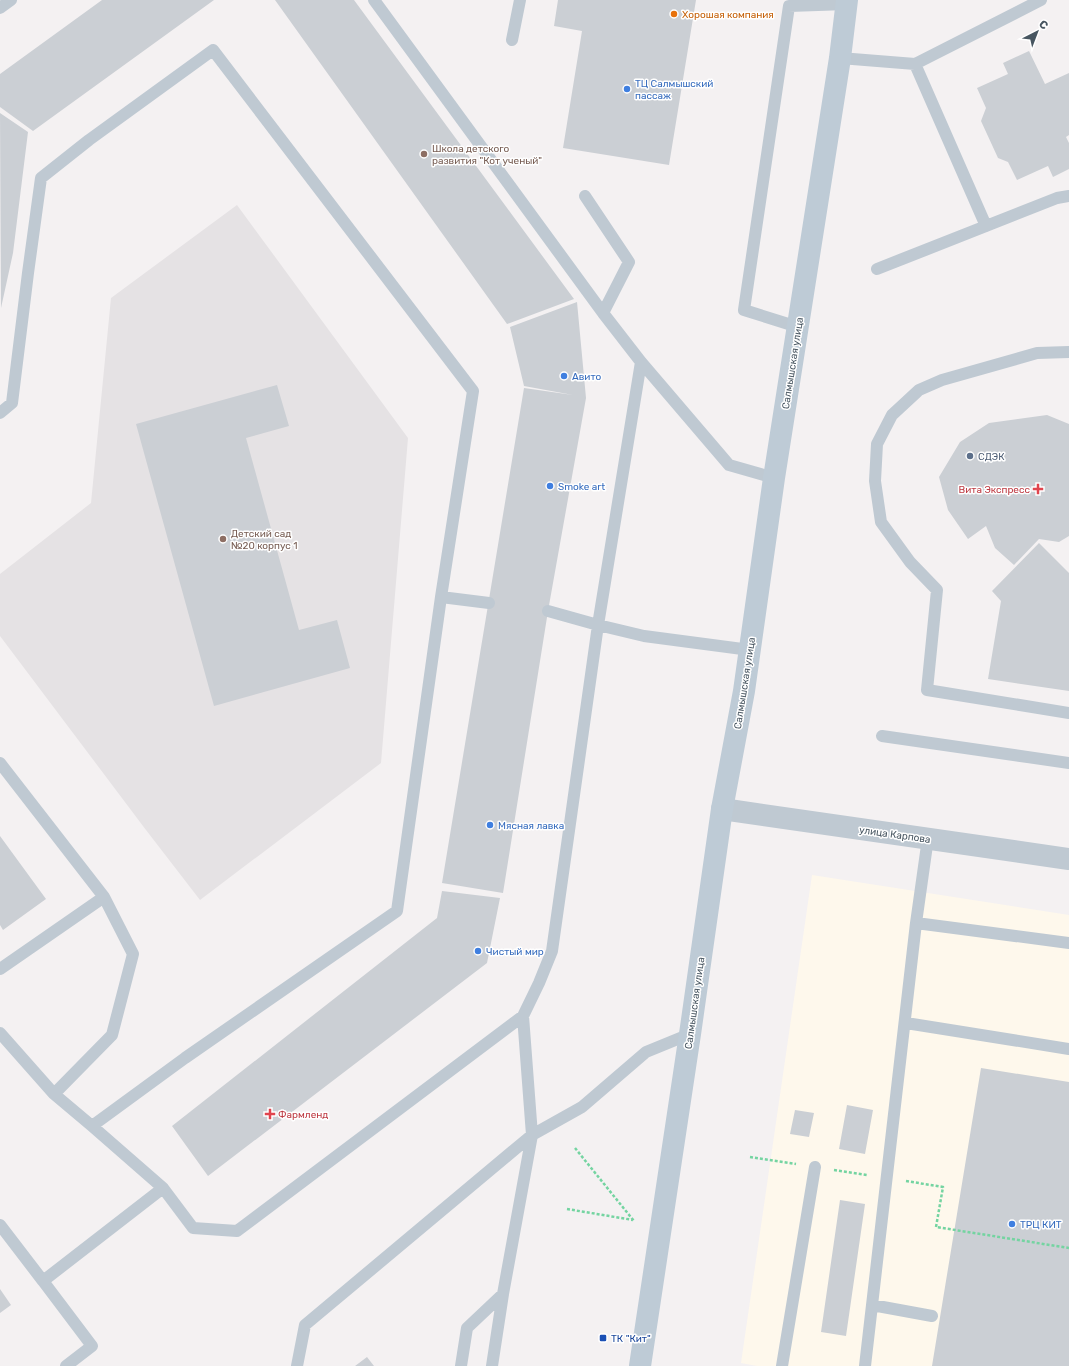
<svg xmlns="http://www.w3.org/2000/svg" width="1069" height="1366" viewBox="0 0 1069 1366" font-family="Rubik,sans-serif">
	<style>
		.commercial { fill: #fef8ec }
		.education { fill: #e5e2e4 }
		.building { fill: #cbcfd4 }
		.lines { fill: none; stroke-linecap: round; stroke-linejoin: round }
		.path { stroke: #74d4a1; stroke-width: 2.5; stroke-dasharray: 3 2; stroke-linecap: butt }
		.lane { stroke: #bfc9d2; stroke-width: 12 }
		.street { stroke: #bfc9d2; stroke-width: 22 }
		.secondary { stroke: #becbd6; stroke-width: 22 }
		.food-dot { fill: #e8710a; stroke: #fff; stroke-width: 1.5 }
		.shop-dot { fill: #3f7fe0; stroke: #fff; stroke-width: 1.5 }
		.education-dot { fill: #8d6e63; stroke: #fff; stroke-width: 1.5 }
		.service-dot { fill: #5c6f8a; stroke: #fff; stroke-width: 1.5 }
		.health-dot { fill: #e0444e; stroke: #fff; stroke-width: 1.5 }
		.transit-dot { fill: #1a4fb4; stroke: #fff; stroke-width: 1.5 }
		.labels { text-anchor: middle; stroke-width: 3; stroke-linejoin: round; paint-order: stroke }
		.food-label { font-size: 10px; fill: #c56008; stroke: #fff; text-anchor: start }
		.shop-label { font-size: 10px; fill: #366cbe; stroke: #fff; text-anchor: start }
		.education-label { font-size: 10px; fill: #785e54; stroke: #fff; text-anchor: start }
		.street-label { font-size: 10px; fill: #485661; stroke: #fff }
		.service-label { font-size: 10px; fill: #4e5e75; stroke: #fff; text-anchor: start }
		.health-label { font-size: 10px; fill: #be3a42; stroke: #fff; text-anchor: end }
		.transit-label { font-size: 10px; fill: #164399; stroke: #fff; text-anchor: start }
	</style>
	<rect width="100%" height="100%" fill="#f4f1f2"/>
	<!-- commercial -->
	<path class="commercial" d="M 812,875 L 1069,915 L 1069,1366 L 757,1366 L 741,1363 Z"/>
	<!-- education -->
	<path class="education" d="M 237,205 L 408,438 L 381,763 L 200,900 L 146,830 L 0,636 L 0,574 L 91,503 L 111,298 Z"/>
	<!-- building -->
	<path class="building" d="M 102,0 L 214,0 L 33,131 L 0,107 L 0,74 Z
		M 275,0 L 354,0 L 574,299 L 507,324 Z
		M 558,0 L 696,0 L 669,165 L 563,148 L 582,31 L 554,26 Z
		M 1029,51 L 1045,84 L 1069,73 L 1069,135 L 1066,137 L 1069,143 L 1069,169 L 1053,177 L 1048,166 L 1017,180 L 1008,162 L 998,158 L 981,121 L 986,108 L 977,88 L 1008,74 L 1003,63 Z
		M 0,113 L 28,132 L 13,253 L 1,308 Z
		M 577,302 L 586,398 L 548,611 L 503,893 L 442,883 L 524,388 L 573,395 L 524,386 L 510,327 Z
		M 277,385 L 289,426 L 246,438 L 299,630 L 337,620 L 350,668 L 214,706 L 136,424 Z
		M 1047,415 L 1069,424 L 1069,536 L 1059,542 L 1039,539 L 1014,565 L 995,548 L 986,526 L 968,539 L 948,510 L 939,477 L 960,442 L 989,423 Z
		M 1039,543 L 1069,573 L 1069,691 L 988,679 L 1001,601 L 992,591 Z
		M 0,836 L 46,899 L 3,930 L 0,925 Z
		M 442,891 L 500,898 L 487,963 L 208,1176 L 172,1126 L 437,918 Z
		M 981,1068 L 1069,1082 L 1069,1366 L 932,1366 Z
		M 847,1105 L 873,1110 L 865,1154 L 839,1149 Z
		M 795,1110 L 814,1113 L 809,1137 L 790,1134 Z
		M 840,1200 L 865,1204 L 846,1336 L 821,1332 Z
		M 0,1289 L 11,1305 L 0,1313 Z
		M 367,1357 L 374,1366 L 355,1366 Z"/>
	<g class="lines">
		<!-- path -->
		<path class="path" d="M 575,1148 L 634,1221
			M 750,1157 L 796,1164
			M 834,1170 L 867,1175
			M 906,1181 L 943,1187 L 936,1227 L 1069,1248
			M 567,1209 L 633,1220"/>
		<!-- lane -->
		<path class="lane" d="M 374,0 L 603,313 L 641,362 L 729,465 L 774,478
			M 0,8 L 11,0
			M 512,40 L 520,0
			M 840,58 L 915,64
			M 585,196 L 629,262 L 603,313
			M 986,226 L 915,64 L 1041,0
			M 877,269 L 1057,198 L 1069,196
			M 798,327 L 744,310 L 789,6 L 847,4
			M 1069,352 L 1037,353 L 942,380 L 919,390 L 892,415 L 877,444 L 875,481 L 881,522 L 910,562 L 937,590 L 927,690 L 1069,713
			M 641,362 L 598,625 L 644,636 L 750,650
			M 0,413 L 12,403 L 28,273 L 41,178 L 89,140 L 213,50 L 473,391 L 441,597 L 397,911 L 185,1058 L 92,1126
			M 441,597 L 489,603
			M 882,736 L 1069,763
			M 0,763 L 104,897 L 133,954 L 112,1035 L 54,1094
			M 916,923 L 1069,943
			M 0,969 L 104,897
			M 906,1023 L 1069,1049
			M 0,1033 L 54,1094 L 92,1126 L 163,1188 L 193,1228 L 237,1231 L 523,1016 L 539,983 L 552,951 L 598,625 L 548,611
			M 0,1225 L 43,1281 L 163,1188
			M 43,1281 L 92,1346 L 66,1366
			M 872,1305 L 932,1316
			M 297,1366 L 305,1325 L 532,1135 L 582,1107 L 646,1052 L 690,1034
			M 461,1366 L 467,1328 L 503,1294
			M 492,1366 L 503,1294 L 532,1135 L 523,1016
			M 782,1366 L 815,1167
			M 865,1366 L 916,923 L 928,838"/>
		<!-- street -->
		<path class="street" d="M 722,809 L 1069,859"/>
		<!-- secondary -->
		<path class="secondary" d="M 640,1366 L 690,1034 L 722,809 L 744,691 L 774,478 L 840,58 L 847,0"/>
	</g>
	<!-- markers -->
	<circle class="food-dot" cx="674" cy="14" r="4"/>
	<g class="shop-dot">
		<circle cx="627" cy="89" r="4"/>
		<circle cx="564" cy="376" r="4"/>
		<circle cx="550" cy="486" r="4"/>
		<circle cx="490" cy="825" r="4"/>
		<circle cx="478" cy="951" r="4"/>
		<circle cx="1012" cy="1224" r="4"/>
	</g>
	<g class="education-dot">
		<circle cx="424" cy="154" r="4"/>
		<circle cx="223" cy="539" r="4"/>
	</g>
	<circle class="service-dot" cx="970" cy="456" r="4"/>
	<g class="health-dot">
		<path d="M1036 483h4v4h4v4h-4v4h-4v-4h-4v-4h4z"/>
		<path d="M268 1108h4v4h4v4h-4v4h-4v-4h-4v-4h4z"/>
	</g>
	<rect class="transit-dot" x="599" y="1334" width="8" height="8" rx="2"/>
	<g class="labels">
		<!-- food labels -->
		<g class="food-label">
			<text x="682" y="18">Хорошая компания</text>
		</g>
		<!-- shop labels -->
		<g class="shop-label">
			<text x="635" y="87">ТЦ Салмышский<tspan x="635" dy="12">пассаж</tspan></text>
			<text x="572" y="380">Авито</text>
			<text x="558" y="490">Smoke art</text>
			<text x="498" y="829">Мясная лавка</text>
			<text x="486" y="955">Чистый мир</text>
			<text x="1020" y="1228">ТРЦ КИТ</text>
		</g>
		<!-- education labels -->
		<g class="education-label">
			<text x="432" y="152">Школа детского<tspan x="432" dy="12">развития "Кот ученый"</tspan></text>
			<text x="231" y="537">Детский сад<tspan x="231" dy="12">№20 корпус 1</tspan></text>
		</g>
		<!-- street labels -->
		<g class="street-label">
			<text transform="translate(792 363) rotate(-81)" y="4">Салмышская улица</text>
			<text transform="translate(744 683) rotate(-81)" y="4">Салмышская улица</text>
			<text transform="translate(895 834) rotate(8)" y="4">улица Карпова</text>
			<text transform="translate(694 1003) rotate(-82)" y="4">Салмышская улица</text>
		</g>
		<!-- service labels -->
		<g class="service-label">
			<text x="978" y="460">СДЭК</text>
		</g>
		<!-- health labels -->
		<g class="health-label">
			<text x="1030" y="493">Вита Экспресс</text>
			<text x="278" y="1118" text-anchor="start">Фармленд</text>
		</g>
		<!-- transit labels -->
		<g class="transit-label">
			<text x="611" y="1342">ТК "Кит"</text>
		</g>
	</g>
	<!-- north arrow -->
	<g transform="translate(1037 32) rotate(42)" stroke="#ffffff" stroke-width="3" paint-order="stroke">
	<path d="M0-3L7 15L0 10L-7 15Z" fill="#485661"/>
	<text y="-6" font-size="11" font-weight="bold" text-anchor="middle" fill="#485661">С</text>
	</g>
</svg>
